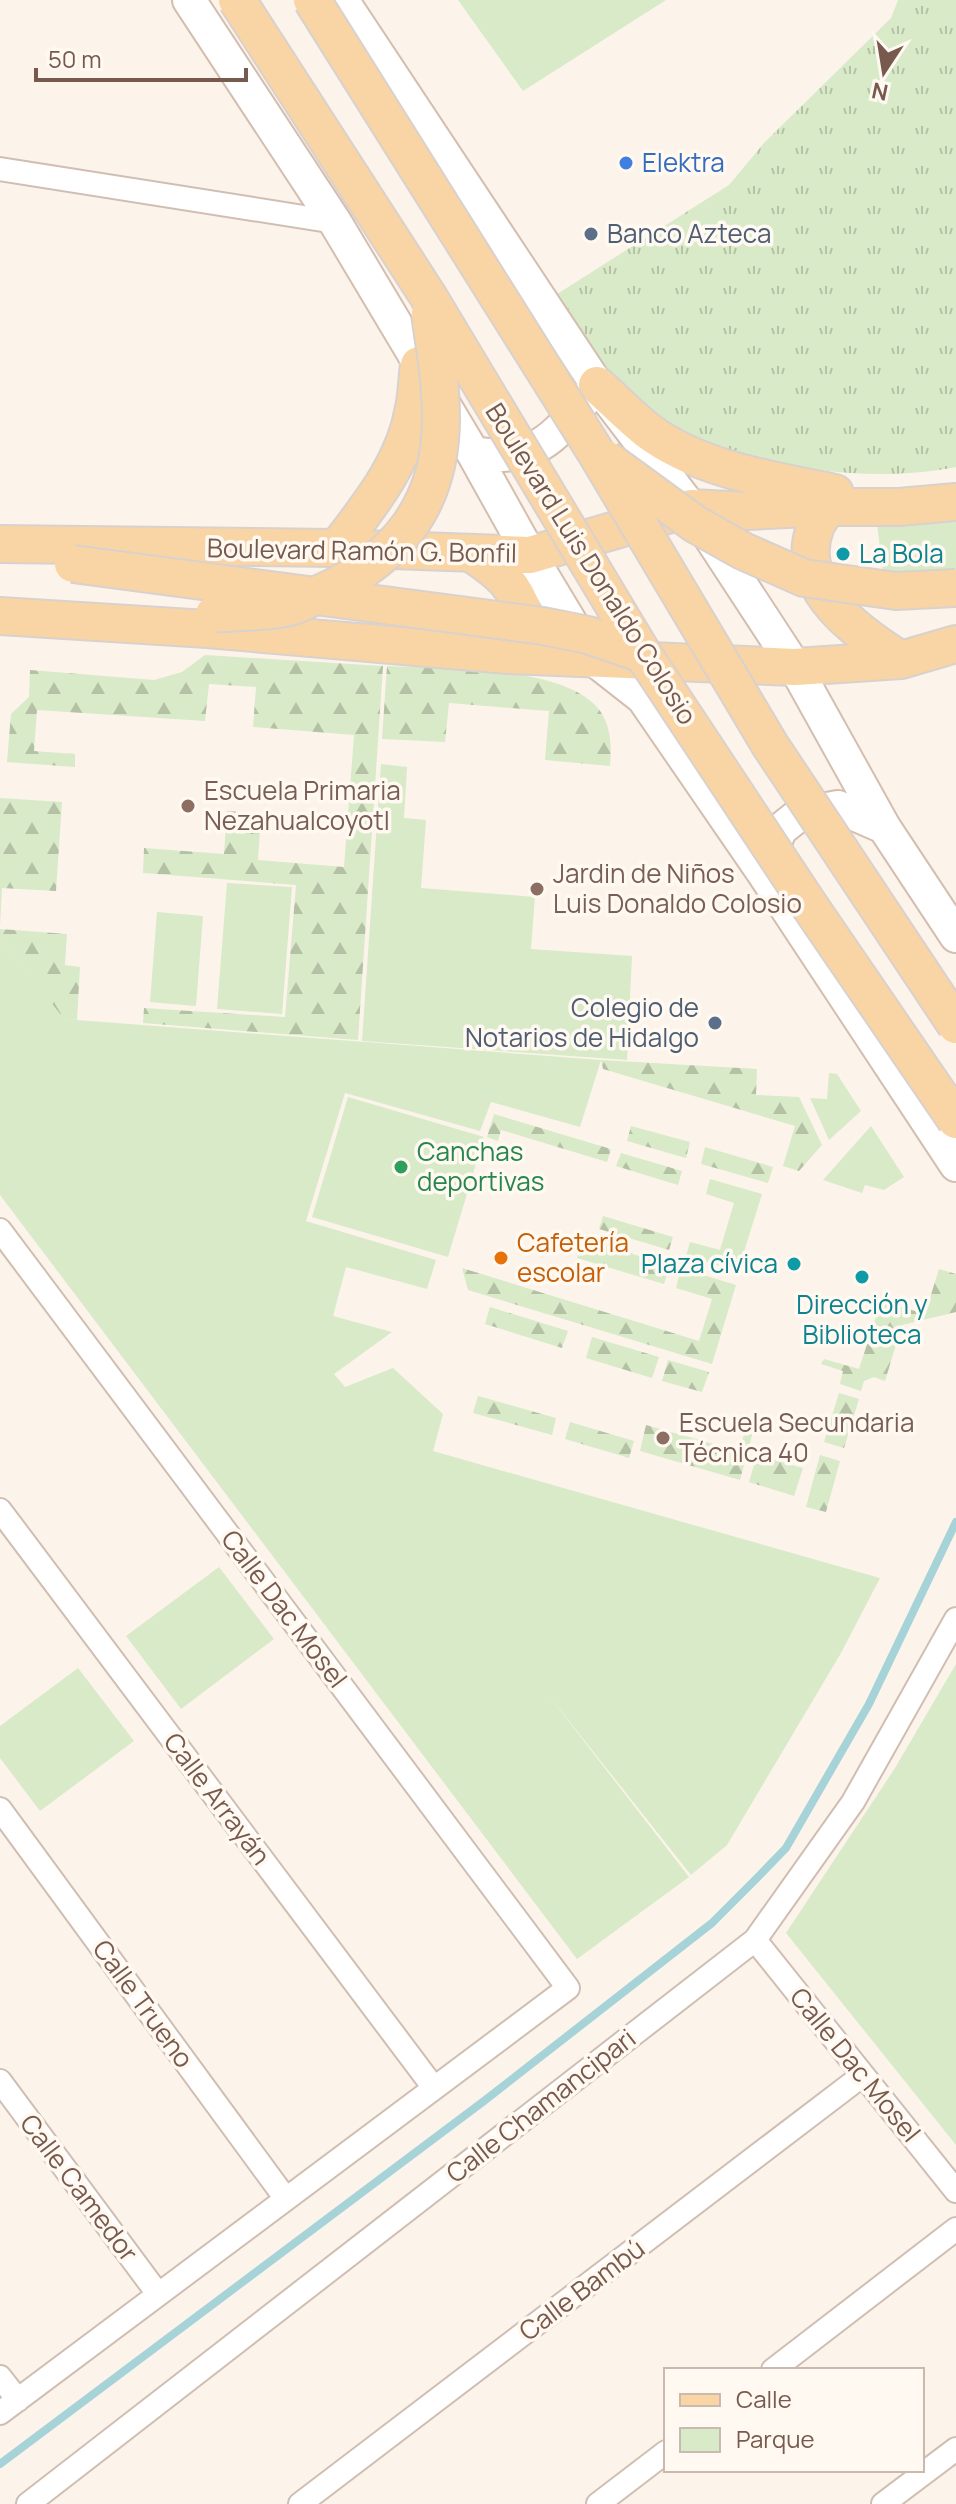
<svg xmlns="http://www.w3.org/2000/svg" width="956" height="2504" viewBox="0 0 956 2504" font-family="Manrope,sans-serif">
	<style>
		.grass { fill: url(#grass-tufts) }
		.forest { fill: url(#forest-firs) }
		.green { fill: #d8eac8 }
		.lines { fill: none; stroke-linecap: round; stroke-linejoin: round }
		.stream { stroke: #a5d3d8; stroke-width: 8 }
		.street-casing { stroke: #d1beb2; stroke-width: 26 }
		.secondary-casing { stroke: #d4beaf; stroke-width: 36 }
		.primary-casing { stroke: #d9d1cd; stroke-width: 40 }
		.street { stroke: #fff; stroke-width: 22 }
		.secondary { stroke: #fff; stroke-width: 32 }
		.primary { stroke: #f9d5a5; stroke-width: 36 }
		.primary-bridge-casing { stroke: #d9d1cd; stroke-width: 40; stroke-linecap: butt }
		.primary-bridge { stroke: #f9d5a5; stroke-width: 36 }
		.shop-dot { fill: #3f7fe0; stroke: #fff9f1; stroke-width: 3 }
		.service-dot { fill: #5c6f8a; stroke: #fff9f1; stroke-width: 3 }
		.culture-dot { fill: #0f9aa8; stroke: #fff9f1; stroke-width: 3 }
		.education-dot { fill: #8d6e63; stroke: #fff9f1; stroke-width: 3 }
		.leisure-dot { fill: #2e9e5b; stroke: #fff9f1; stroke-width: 3 }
		.food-dot { fill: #e8710a; stroke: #fff9f1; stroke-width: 3 }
		.labels { text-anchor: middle; stroke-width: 7; stroke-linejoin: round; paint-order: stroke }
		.shop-label { font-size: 26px; fill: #366cbe; stroke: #fff9f1; text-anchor: start }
		.service-label { font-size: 26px; fill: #4e5e75; stroke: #fff9f1; text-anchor: start }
		.street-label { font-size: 26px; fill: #775a4d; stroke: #fff9f1 }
		.culture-label { font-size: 26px; fill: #0d838f; stroke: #fff9f1; text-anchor: start }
		.education-label { font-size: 26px; fill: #785e54; stroke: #fff9f1; text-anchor: start }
		.leisure-label { font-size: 26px; fill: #27864d; stroke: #fff9f1; text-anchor: start }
		.food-label { font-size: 26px; fill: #c56008; stroke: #fff9f1; text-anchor: start }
	</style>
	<defs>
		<pattern id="grass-tufts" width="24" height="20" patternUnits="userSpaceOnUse" patternTransform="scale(2)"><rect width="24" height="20" fill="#d8eac8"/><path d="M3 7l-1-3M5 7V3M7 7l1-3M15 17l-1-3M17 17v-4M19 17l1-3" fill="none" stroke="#b4c1a5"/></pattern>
		<pattern id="forest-firs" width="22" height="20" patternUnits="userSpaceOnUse" patternTransform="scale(2)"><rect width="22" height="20" fill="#d8eac8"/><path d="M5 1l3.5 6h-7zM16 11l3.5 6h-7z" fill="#b4c1a5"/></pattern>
	</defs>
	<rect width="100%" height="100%" fill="#fcf4ea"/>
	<!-- grass -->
	<path class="grass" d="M 898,0 L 956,0 L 956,467 C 871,484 765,469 686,433 C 647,415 608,384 580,351 C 567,337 561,313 554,296 L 729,185 L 764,143 L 891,18 Z"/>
	<!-- forest -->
	<path class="forest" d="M 205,655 L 383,666 L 358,1040 L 143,1023 L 144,1008 L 285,1017 L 296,885 L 143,873 L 144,848 L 224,854 L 227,811 L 261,813 L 258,860 L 344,867 L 354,735 L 253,727 L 256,687 L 209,684 L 205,721 L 37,710 L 34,751 L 75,754 L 75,767 L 7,762 L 11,714 L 29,697 L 30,670 L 154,680 L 182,672 Z
		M 387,666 C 442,669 559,665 597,707 C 611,723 612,746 610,766 L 545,760 L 549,711 L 449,703 L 445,742 L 382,739 Z
		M 0,798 L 62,802 L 56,891 L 2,888 L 0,926 Z
		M 0,929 L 67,934 L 65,965 L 80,967 L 77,1020 L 63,1019 L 0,936 Z
		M 601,1060 L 757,1069 L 756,1095 L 799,1097 L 822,1145 L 799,1171 L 783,1166 L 795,1126 L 603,1069 Z
		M 494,1114 L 611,1149 L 607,1162 L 501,1130 L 498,1141 L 487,1137 Z
		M 631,1126 L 690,1142 L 686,1158 L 627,1141 Z
		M 705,1147 L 773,1167 L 768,1183 L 701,1164 Z
		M 621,1153 L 682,1171 L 678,1185 L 616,1166 Z
		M 603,1216 L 673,1237 L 669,1250 L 599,1229 Z
		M 582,1239 L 670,1265 L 664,1284 L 577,1258 Z
		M 462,1268 L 699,1341 L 712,1299 L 676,1288 L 681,1268 L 736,1285 L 712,1364 L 468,1290 Z
		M 939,1269 L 956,1274 L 956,1312 L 902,1325 L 885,1381 L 874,1377 L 864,1381 L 861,1391 L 840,1384 L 843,1371 L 821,1364 L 824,1359 L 859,1369 L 881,1301 L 925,1314 Z
		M 490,1307 L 568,1331 L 562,1348 L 485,1324 Z
		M 592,1337 L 659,1357 L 652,1378 L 586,1358 Z
		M 668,1360 L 709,1372 L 702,1392 L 662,1381 Z
		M 839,1393 L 859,1399 L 844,1448 L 824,1442 Z
		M 478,1396 L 556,1418 L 552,1435 L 473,1413 Z
		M 750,1415 L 757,1417 L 740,1480 L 640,1451 L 646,1425 L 739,1451 Z
		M 570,1422 L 634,1441 L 629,1458 L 565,1439 Z
		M 757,1455 L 803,1468 L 794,1496 L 749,1482 Z
		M 820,1455 L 840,1461 L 826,1512 L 806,1507 Z"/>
	<!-- green -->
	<path class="green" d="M 458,0 L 666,0 L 523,91 Z
		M 956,515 L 956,582 L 884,580 L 877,524 Z
		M 381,764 L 407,767 L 404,818 L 426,820 L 421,888 L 535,897 L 531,949 L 632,956 L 627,1060 L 362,1041 Z
		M 227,883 L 292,887 L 282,1014 L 217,1009 Z
		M 157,912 L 203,916 L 196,1006 L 150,1002 Z
		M 0,936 L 64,1019 L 601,1060 L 580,1127 L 491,1102 L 480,1131 L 345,1093 L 306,1221 L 436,1260 L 427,1289 L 346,1267 L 333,1316 L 392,1332 L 334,1374 L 345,1387 L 393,1368 L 443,1414 L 433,1451 L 880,1578 L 841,1653 L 727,1845 L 691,1875 L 546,1692 L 689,1877 L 577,1959 L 0,1195 Z
		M 829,1073 L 837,1074 L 861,1111 L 829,1140 L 810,1098 L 827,1099 Z
		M 348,1097 L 484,1137 L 448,1257 L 312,1217 Z
		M 871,1126 L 904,1177 L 884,1190 L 865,1185 L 862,1193 L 823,1180 Z
		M 710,1179 L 762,1194 L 738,1271 L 686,1256 L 690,1242 L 720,1250 L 734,1203 L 706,1194 Z
		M 219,1567 L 274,1639 L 181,1709 L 126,1636 Z
		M 956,1664 L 956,2145 L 786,1933 L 895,1768 Z
		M 78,1668 L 134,1741 L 40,1811 L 0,1758 L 0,1726 Z"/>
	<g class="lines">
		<!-- stream -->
		<path class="stream" d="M 0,2464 L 484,2101 L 712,1923 L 756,1879 L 786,1848 L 869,1704 L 956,1522"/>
		<defs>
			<path id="street" d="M 0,169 L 335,222
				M 0,1230 L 568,1988 L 0,2413
				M 0,1510 L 434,2088
				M 0,1809 L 286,2199
				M 755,1940 L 956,2191
				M 0,2081 L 158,2294
				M 773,2370 L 956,2229
				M 0,2377 L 18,2400
				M 28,2504 L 755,1940 L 853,1802 L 956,1619
				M 300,2504 L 863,2075
				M 598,2504 L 666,2452
				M 883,2504 L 956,2449"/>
			<path id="secondary" d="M 189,0 L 335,222 L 473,453 L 530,555 L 592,658 L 643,698 L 764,874 L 956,1165
				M 342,0 L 597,385 L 691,508 L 795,667 L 884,827 L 956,936
				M 473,453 C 532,463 554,440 587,397
				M 765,870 L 780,830 L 800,814 L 838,807 L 884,827"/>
			<path id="primary" d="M 597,385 C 614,400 630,417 648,431 C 700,470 772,480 835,493
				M 828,507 C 824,514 817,521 815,528 C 793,588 858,633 901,660
				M 0,544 L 337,548 L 530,555 L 691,508 L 748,511 L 828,507 L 899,507 L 956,502
				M 337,548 C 369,506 405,463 414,408 C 417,394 417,379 419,365
				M 474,555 C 501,573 514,584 525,616 L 511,650
				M 0,616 L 207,629 L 508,655 L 795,667 L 901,660 L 956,644"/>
		</defs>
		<!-- street casing -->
		<use href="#street" class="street-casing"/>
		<!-- secondary casing -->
		<use href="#secondary" class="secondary-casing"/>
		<!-- primary casing -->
		<use href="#primary" class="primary-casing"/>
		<!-- street -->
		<use href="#street" class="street"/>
		<!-- secondary -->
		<use href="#secondary" class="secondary"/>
		<!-- primary -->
		<use href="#primary" class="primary"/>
		<defs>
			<path id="primary-bridge" d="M 237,0 L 428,296 L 643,654 L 809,905 L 956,1120
				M 312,0 L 595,451 L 770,745 L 956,1025
				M 606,459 L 695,524 L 743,551 L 804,578 L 896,591 L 956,588
				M 73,564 L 543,626 L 588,635 L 643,654
				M 214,614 C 239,611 269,613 293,606 C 303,603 312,597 321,593 C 398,559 441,504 441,418 C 441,383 435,348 430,314"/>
		</defs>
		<!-- primary-bridge casing -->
		<use href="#primary-bridge" class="primary-bridge-casing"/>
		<!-- primary-bridge -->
		<use href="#primary-bridge" class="primary-bridge"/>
	</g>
	<!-- markers -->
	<circle class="shop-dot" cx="626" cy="163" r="8"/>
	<g class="service-dot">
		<circle cx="591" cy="234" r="8"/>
		<circle cx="715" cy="1023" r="8"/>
	</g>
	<g class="culture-dot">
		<circle cx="843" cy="554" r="8"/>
		<circle cx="794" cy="1264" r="8"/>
		<circle cx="862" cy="1277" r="8"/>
	</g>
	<g class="education-dot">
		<circle cx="188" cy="806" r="8"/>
		<circle cx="537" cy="889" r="8"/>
		<circle cx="663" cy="1438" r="8"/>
	</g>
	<circle class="leisure-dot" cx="401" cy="1167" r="8"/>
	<circle class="food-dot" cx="501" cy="1258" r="8"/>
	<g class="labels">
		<!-- shop labels -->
		<g class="shop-label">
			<text x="642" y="172">Elektra</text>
		</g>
		<!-- service labels -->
		<g class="service-label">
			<text x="607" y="243">Banco Azteca</text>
			<text x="699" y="1017" text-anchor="end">Colegio de<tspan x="699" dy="30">Notarios de Hidalgo</tspan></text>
		</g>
		<!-- street labels -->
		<g class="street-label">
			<text transform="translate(362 551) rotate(1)" y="9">Boulevard Ramón G. Bonfil</text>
			<text transform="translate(591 564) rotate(58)" y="9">Boulevard Luis Donaldo Colosio</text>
			<text transform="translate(284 1609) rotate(53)" y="9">Calle Dac Mosel</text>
			<text transform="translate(217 1799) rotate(53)" y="9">Calle Arrayán</text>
			<text transform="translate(143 2004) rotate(54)" y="9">Calle Trueno</text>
			<text transform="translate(855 2065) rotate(51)" y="9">Calle Dac Mosel</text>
			<text transform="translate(541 2106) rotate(-38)" y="9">Calle Chamancipari</text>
			<text transform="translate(79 2188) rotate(53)" y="9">Calle Camedor</text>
			<text transform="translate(582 2290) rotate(-37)" y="9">Calle Bambú</text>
		</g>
		<!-- culture labels -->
		<g class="culture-label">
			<text x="859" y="563">La Bola</text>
			<text x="778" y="1273" text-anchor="end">Plaza cívica</text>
			<text x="862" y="1314" text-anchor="middle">Dirección y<tspan x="862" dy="30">Biblioteca</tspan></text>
		</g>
		<!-- education labels -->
		<g class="education-label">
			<text x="204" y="800">Escuela Primaria<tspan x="204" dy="30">Nezahualcoyotl</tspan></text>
			<text x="553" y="883">Jardin de Niños<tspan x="553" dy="30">Luis Donaldo Colosio</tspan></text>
			<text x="679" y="1432">Escuela Secundaria<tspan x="679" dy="30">Técnica 40</tspan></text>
		</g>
		<!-- leisure labels -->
		<g class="leisure-label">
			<text x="417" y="1161">Canchas<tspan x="417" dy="30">deportivas</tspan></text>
		</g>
		<!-- food labels -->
		<g class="food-label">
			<text x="517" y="1252">Cafetería<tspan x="517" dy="30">escolar</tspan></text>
		</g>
	</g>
	<!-- legend -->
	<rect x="664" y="2368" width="260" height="104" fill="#fff9f1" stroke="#c9b9af" stroke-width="2"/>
	<rect x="680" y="2394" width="40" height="12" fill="#f9d5a5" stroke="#c9b9af" stroke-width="2"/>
	<text x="736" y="2408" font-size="24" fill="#775a4d">Calle</text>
	<rect x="680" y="2428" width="40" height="24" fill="#d8eac8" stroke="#c9b9af" stroke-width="2"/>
	<text x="736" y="2448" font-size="24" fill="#775a4d">Parque</text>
	<!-- north arrow -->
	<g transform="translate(884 72) rotate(192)" stroke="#fff9f1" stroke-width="6" paint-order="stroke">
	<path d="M0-6L14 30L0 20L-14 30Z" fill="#775a4d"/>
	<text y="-12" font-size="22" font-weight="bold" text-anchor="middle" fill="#775a4d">N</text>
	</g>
	<!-- scale -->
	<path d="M36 68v12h210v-12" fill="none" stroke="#775a4d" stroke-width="4"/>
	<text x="48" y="68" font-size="24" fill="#775a4d" stroke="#fff9f1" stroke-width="6" paint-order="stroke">50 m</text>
</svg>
